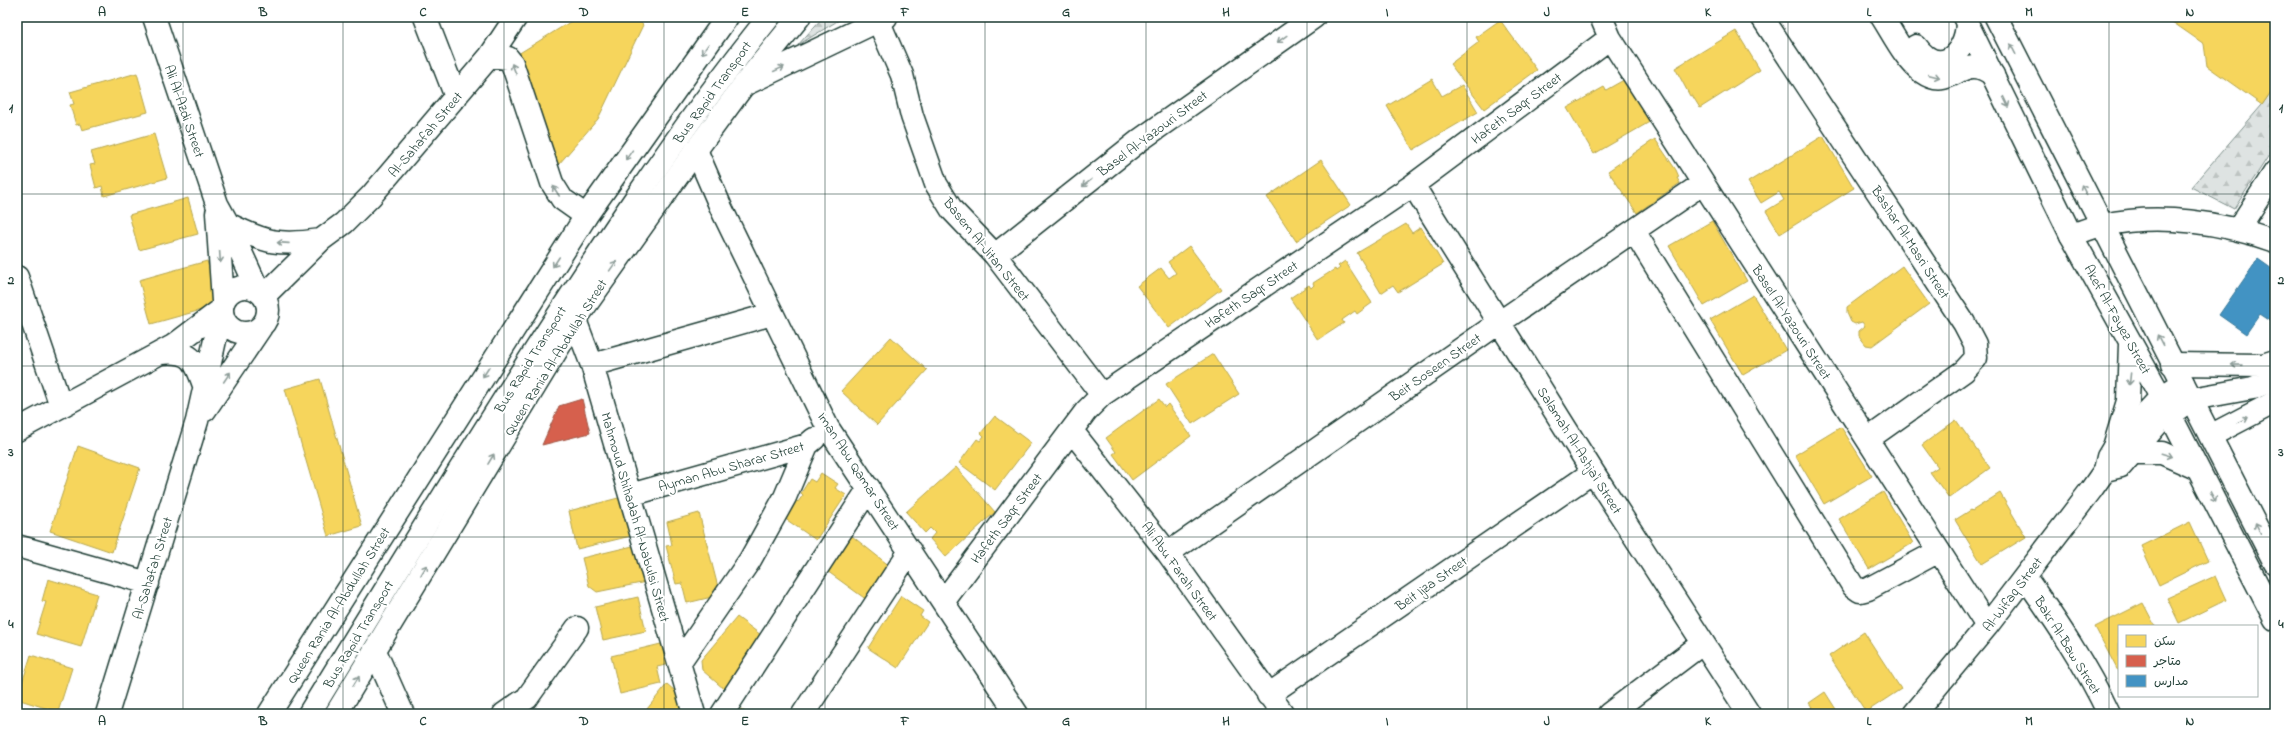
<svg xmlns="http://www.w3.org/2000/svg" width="2292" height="731" viewBox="0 0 2292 731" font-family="'Indie Flower','Playpen Sans Arabic',sans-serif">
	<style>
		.forest { fill: url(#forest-firs); stroke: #7e908b }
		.homes { fill: #f6d55c; stroke: #b6a750 }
		.shops { fill: #d6604d; stroke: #9f5646 }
		.schools { fill: #4393c3; stroke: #387998 }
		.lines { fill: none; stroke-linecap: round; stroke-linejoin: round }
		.minor-casing { stroke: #1f3d34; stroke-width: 25 }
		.major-casing { stroke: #1f3d34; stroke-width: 25 }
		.minor { stroke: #fff; stroke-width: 22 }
		.major { stroke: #fff; stroke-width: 22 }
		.oneway { stroke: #8f9e9a }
		.grid { fill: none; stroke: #1f3d34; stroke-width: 1; stroke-opacity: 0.55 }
		.labels { text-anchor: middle; stroke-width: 4; stroke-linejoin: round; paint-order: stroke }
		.street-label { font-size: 14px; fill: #1f3d34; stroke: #fff }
		.neatline { fill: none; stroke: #1f3d34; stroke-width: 1.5 }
		.grid-label { font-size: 13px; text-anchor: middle; font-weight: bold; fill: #1f3d34 }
	</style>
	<defs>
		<pattern id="forest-firs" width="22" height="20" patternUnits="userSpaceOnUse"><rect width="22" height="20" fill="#dee3e2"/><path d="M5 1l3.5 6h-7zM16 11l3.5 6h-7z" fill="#bec4c2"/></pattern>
	</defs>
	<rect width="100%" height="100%" fill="#fff"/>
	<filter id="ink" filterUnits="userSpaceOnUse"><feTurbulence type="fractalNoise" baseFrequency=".025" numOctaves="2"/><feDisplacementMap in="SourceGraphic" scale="8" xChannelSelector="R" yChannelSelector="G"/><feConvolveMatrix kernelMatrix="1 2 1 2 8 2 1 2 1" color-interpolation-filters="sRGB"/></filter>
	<g filter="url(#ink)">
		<!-- forest -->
		<path class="forest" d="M 823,17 L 844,17 L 798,45 Z
			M 2275,86 L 2275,146 L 2234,209 L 2191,187 L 2262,105 Z"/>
		<!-- homes -->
		<path class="homes" d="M 578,17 L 635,17 L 643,25 L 598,119 L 552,172 L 518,54 Z
			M 2165,17 L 2275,17 L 2275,86 L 2262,105 L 2207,66 L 2204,44 Z
			M 1500,20 L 1537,70 L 1484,109 L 1450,64 L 1479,42 L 1476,37 Z
			M 1736,31 L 1760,70 L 1700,108 L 1692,95 L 1690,96 L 1675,68 Z
			M 137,73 L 148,112 L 82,130 L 80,124 L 76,125 L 70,105 L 74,104 L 70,92 Z
			M 1629,77 L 1653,120 L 1594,154 L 1567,108 L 1604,87 L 1606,90 Z
			M 1432,79 L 1442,96 L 1462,85 L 1478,112 L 1413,150 L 1387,106 Z
			M 154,134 L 167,178 L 104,196 L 102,186 L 96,188 L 90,165 L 95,164 L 91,152 Z
			M 1823,136 L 1854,188 L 1780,234 L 1766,211 L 1784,200 L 1779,192 L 1761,203 L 1748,182 Z
			M 1655,139 L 1676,170 L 1679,177 L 1677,178 L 1680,183 L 1637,213 L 1608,171 Z
			M 1321,160 L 1351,205 L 1296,241 L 1267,197 Z
			M 188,198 L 198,234 L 139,250 L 129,215 Z
			M 1712,221 L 1747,281 L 1704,306 L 1669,246 Z
			M 1406,224 L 1412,233 L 1421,227 L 1443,264 L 1398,292 L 1393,285 L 1381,293 L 1357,253 Z
			M 1189,246 L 1221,289 L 1169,328 L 1137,286 L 1161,268 L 1169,278 L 1176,273 L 1168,262 Z
			M 207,261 L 219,305 L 151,324 L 139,280 Z
			M 1345,261 L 1372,303 L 1357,314 L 1355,311 L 1342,320 L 1344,323 L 1318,340 L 1290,298 L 1309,285 L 1311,288 L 1314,285 L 1313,283 L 1335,269 L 1336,271 L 1340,268 L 1338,266 Z
			M 1902,266 L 1929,304 L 1872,346 L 1866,345 L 1859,336 L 1859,331 L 1865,326 L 1862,322 L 1855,324 L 1851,322 L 1847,313 L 1847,307 Z
			M 1753,295 L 1786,350 L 1743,375 L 1710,320 Z
			M 891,337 L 927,370 L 877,425 L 841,391 Z
			M 1213,354 L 1239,394 L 1192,424 L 1166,384 Z
			M 320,379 L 362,526 L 328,536 L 285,389 Z
			M 1159,399 L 1165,407 L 1168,404 L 1191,436 L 1132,480 L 1113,454 L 1116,452 L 1106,438 Z
			M 995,416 L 1031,443 L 995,490 L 959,463 L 977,439 L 980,441 L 984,436 L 981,433 Z
			M 1956,420 L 1990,468 L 1949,498 L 1930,472 L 1938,467 L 1922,445 Z
			M 1841,427 L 1872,476 L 1824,504 L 1795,455 Z
			M 78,446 L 140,468 L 112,552 L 50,531 Z
			M 956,467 L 995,512 L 946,557 L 930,539 L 935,533 L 930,528 L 925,533 L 906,512 Z
			M 821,473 L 838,484 L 835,488 L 846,495 L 816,540 L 784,518 L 796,500 L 798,502 L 803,495 L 801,493 L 810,479 L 815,482 Z
			M 1883,492 L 1913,543 L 1869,569 L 1839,519 Z
			M 2000,493 L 2026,537 L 1982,564 L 1955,520 L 1971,510 L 1972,511 Z
			M 622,497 L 631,536 L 577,549 L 569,511 Z
			M 699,513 L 720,595 L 687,603 L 682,583 L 676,584 L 666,546 L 672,545 L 667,522 Z
			M 2190,522 L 2208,561 L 2159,585 L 2141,546 Z
			M 852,536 L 891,567 L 867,600 L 827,571 Z
			M 637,545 L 646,582 L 597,592 L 589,586 L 582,558 Z
			M 2215,576 L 2226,600 L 2179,623 L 2167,598 Z
			M 48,579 L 97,594 L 81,647 L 36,634 L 46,602 L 42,601 Z
			M 901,596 L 923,611 L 920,616 L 928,622 L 898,668 L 868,648 Z
			M 638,597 L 646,631 L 603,640 L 595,607 Z
			M 2143,603 L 2155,626 L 2119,626 L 2119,673 L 2095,627 Z
			M 737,617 L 765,638 L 724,689 L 702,670 L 701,660 Z
			M 1864,632 L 1901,689 L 1866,712 L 1829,656 Z
			M 665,643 L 670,664 L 657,667 L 661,684 L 620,694 L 611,656 Z
			M 31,655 L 72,668 L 58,712 L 17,699 Z
			M 667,684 L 683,698 L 684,705 L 677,714 L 643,714 Z
			M 1825,692 L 1839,714 L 1802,714 L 1812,707 L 1809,703 Z
			M 741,709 L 747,714 L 738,714 Z"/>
		<!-- shops -->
		<path class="shops" d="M 582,399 L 590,433 L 542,445 L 559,406 Z"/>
		<!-- schools -->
		<path class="schools" d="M 2258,259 L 2275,271 L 2275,311 L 2269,320 L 2260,314 L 2246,334 L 2219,315 Z"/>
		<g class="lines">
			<defs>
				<path id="minor" d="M 154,17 L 217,204 L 228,224 L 258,290
					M 425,17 L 456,97
					M 1601,17 L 1610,38 L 1987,626
					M 1762,17 L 1964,323 L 1975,344 L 1976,358 L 1964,371 L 1868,439
					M 1882,17 C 1893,34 1905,59 1922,72 C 1953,94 1960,50 1993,75
					M 878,20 L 902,75 L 912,116 L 936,184 L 952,210 L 995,255 L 1102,395
					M 1916,46 C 1939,78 1966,55 1967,23
					M 490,56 L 508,58 L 512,63 L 552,183 L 562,199 L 586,216
					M 696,150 L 722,210 L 828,428 L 1017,714
					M 1413,185 L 1593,472 L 1749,714
					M 217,213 L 223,301
					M 228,224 C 266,243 279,246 321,240
					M 2239,228 L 2275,172
					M 1634,231 L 1853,586 L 1860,591 L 1868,589 L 1939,551
					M 2071,235 C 2081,232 2092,227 2103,225 C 2160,213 2221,222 2275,241
					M 995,255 L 1140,140 L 1314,17
					M 17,277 L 61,406
					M222 310a23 23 0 1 1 46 0a23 23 0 1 1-46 0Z
					M 264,296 L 321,240 L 344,223 L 371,196 L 490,56 L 516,17
					M 575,320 L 592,365 L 694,714
					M 160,353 C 193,350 195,360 205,388
					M 2172,364 L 2263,365 L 2275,361
					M 592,365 L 772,314
					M 205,410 L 261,327
					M 17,430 L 173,346 L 222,309
					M 1072,431 L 1168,553 L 1283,714
					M 2105,470 L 2121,466 L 2159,422 L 2192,399 L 2253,388 L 2275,379
					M 630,495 L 807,445 L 814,439
					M 17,546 L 148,583
					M 1168,553 L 1500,322 L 1702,184
					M 2025,577 C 2056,621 2086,665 2109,714
					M 943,602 L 1086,411 L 1102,395 L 1413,185 L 1610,38
					M 375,651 L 403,714
					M 679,663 L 750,560 L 785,497 L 807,445
					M 1268,695 L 1593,472
					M 107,714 L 197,421 L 215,340 L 222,315
					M 309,714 C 377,603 445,492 515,382 C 595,257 676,133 769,17
					M 504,714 L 527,698 L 577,628
					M 722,714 L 869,488
					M 803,714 L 910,551
					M 1609,714 L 1703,643
					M 1914,714 L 1987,626 L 2091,490 L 2105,470 L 2108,457 L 2114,447 L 2161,397 L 2183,383"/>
				<path id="major" d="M 1964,17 L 2071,235 L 2161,397 L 2275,619
					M 1996,17 L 2275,563
					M 748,83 L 886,17
					M 2210,436 L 2275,402
					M 2114,447 L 2128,401 L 2130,344
					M 2133,453 L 2162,453 L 2198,469
					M 269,714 L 586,216 L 727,17
					M 336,714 L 575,320 L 696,150 L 743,86 L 799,17"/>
			</defs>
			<!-- minor casing -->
			<use href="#minor" class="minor-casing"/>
			<!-- major casing -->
			<use href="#major" class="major-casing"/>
			<!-- minor -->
			<use href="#minor" class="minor"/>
			<!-- major -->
			<use href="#major" class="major"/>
		</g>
		<!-- one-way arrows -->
		<defs><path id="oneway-shaft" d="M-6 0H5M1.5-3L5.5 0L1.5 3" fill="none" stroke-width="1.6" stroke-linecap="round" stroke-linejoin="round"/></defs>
		<g class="oneway">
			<use href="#oneway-shaft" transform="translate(1282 39) rotate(144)"/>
			<use href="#oneway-shaft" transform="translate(705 49) rotate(125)"/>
			<use href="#oneway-shaft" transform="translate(2013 49) rotate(-117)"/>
			<use href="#oneway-shaft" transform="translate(514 69) rotate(-112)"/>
			<use href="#oneway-shaft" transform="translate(779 69) rotate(-25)"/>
			<use href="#oneway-shaft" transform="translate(1934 76) rotate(14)"/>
			<use href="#oneway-shaft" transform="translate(2006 102) rotate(64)"/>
			<use href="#oneway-shaft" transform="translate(629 155) rotate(125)"/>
			<use href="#oneway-shaft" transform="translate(1087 183) rotate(142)"/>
			<use href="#oneway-shaft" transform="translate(2084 190) rotate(-117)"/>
			<use href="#oneway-shaft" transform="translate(556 191) rotate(-123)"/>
			<use href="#oneway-shaft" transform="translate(283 243) rotate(-176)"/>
			<use href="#oneway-shaft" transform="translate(220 257) rotate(86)"/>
			<use href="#oneway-shaft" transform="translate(556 262) rotate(123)"/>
			<use href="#oneway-shaft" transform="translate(613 266) rotate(-55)"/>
			<use href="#oneway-shaft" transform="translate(2160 340) rotate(-117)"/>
			<use href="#oneway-shaft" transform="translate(2237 365) rotate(-179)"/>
			<use href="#oneway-shaft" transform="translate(486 372) rotate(123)"/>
			<use href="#oneway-shaft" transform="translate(227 377) rotate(-56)"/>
			<use href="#oneway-shaft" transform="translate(2130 379) rotate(96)"/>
			<use href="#oneway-shaft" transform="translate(2243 420) rotate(-26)"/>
			<use href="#oneway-shaft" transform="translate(2167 455) rotate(17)"/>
			<use href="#oneway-shaft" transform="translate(491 459) rotate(-59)"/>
			<use href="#oneway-shaft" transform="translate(2213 497) rotate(62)"/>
			<use href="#oneway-shaft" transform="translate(2258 528) rotate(-116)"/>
			<use href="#oneway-shaft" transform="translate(424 570) rotate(-59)"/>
			<use href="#oneway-shaft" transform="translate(356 681) rotate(-58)"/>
		</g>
	</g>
	<!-- grid -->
	<path class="grid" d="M 183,17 L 183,714M 343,17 L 343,714M 504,17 L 504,714M 664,17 L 664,714M 825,17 L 825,714M 985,17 L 985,714M 1146,17 L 1146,714M 1307,17 L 1307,714M 1467,17 L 1467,714M 1628,17 L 1628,714M 1788,17 L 1788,714M 1949,17 L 1949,714M 2109,17 L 2109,714M 17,194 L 2275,194M 17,366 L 2275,366M 17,537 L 2275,537"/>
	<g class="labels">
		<!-- street labels -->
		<g class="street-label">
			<text transform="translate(712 92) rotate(-54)" y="5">Bus Rapid Transport</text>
			<text transform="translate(1516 108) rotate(-37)" y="5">Hafeth Saqr Street</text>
			<text transform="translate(185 111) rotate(71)" y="5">Ali Al-Azdi Street</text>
			<text transform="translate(1152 133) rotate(-37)" y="5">Basel Al-Yazouri Street</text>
			<text transform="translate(425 134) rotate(-50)" y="5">Al-Sahafah Street</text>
			<text transform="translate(1911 242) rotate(57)" y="5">Bashar Al-Masri Street</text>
			<text transform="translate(987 249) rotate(51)" y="5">Basem Al-Jitan Street</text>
			<text transform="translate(1251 294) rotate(-34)" y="5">Hafeth Saqr Street</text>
			<text transform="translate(2118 319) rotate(61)" y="5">Akef Al-Fayez Street</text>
			<text transform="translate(1792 322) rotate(57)" y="5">Basel Al-Yazouri Street</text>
			<text transform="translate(555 357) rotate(-58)" y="5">Queen Rania Al-Abdullah Street</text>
			<text transform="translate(530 359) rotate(-58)" y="5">Bus Rapid Transport</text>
			<text transform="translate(1435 367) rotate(-35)" y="5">Beit Soseen Street</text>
			<text transform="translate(1580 450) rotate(58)" y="5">Salamah Al-Ashja'i Street</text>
			<text transform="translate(731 466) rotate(-16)" y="5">Ayman Abu Sharar Street</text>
			<text transform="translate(859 471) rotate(57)" y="5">Iman Abu Qamar Street</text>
			<text transform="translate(636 517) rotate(74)" y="5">Mahmoud Shihadah Al-Nabulsi Street</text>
			<text transform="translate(1006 518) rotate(-53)" y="5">Hafeth Saqr Street</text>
			<text transform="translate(152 568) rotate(-73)" y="5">Al-Sahafah Street</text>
			<text transform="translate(1180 571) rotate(54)" y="5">Ali Abu Farah Street</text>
			<text transform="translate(1431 583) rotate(-35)" y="5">Beit Ijza Street</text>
			<text transform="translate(2012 594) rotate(-53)" y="5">Al-Wifaq Street</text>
			<text transform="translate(338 605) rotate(-58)" y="5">Queen Rania Al-Abdullah Street</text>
			<text transform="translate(358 634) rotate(-59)" y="5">Bus Rapid Transport</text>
			<text transform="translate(2068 645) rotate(58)" y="5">Bakr Al-Baw Street</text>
		</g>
	</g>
	<!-- margin -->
	<rect width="2292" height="731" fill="none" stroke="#fff" stroke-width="44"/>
	<!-- legend -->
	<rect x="2118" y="625" width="140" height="72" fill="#ffffff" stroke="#a5b1ae"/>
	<rect x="2126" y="635" width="20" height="12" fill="#f6d55c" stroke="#a5b1ae"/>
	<text x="2154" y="645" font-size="12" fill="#1f3d34">سكن</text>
	<rect x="2126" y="655" width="20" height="12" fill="#d6604d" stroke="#a5b1ae"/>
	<text x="2154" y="665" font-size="12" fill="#1f3d34">متاجر</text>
	<rect x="2126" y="675" width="20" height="12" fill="#4393c3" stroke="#a5b1ae"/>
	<text x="2154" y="685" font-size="12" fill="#1f3d34">مدارس</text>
	<rect x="22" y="22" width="2248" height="687" class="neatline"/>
	<g class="grid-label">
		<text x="102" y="16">A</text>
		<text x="263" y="16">B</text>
		<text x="423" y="16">C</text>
		<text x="584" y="16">D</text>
		<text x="745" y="16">E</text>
		<text x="905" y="16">F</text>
		<text x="1066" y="16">G</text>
		<text x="1226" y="16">H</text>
		<text x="1387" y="16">I</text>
		<text x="1547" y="16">J</text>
		<text x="1708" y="16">K</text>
		<text x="1869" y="16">L</text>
		<text x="2029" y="16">M</text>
		<text x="2190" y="16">N</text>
		<text x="11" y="112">1</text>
		<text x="2281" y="112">1</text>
		<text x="11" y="284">2</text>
		<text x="2281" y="284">2</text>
		<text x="11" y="456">3</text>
		<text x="2281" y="456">3</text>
		<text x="11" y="628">4</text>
		<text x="2281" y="628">4</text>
		<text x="102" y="725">A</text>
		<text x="263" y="725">B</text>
		<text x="423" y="725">C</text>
		<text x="584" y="725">D</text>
		<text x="745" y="725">E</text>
		<text x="905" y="725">F</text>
		<text x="1066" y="725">G</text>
		<text x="1226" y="725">H</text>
		<text x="1387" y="725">I</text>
		<text x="1547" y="725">J</text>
		<text x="1708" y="725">K</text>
		<text x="1869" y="725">L</text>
		<text x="2029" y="725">M</text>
		<text x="2190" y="725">N</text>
	</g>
</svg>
